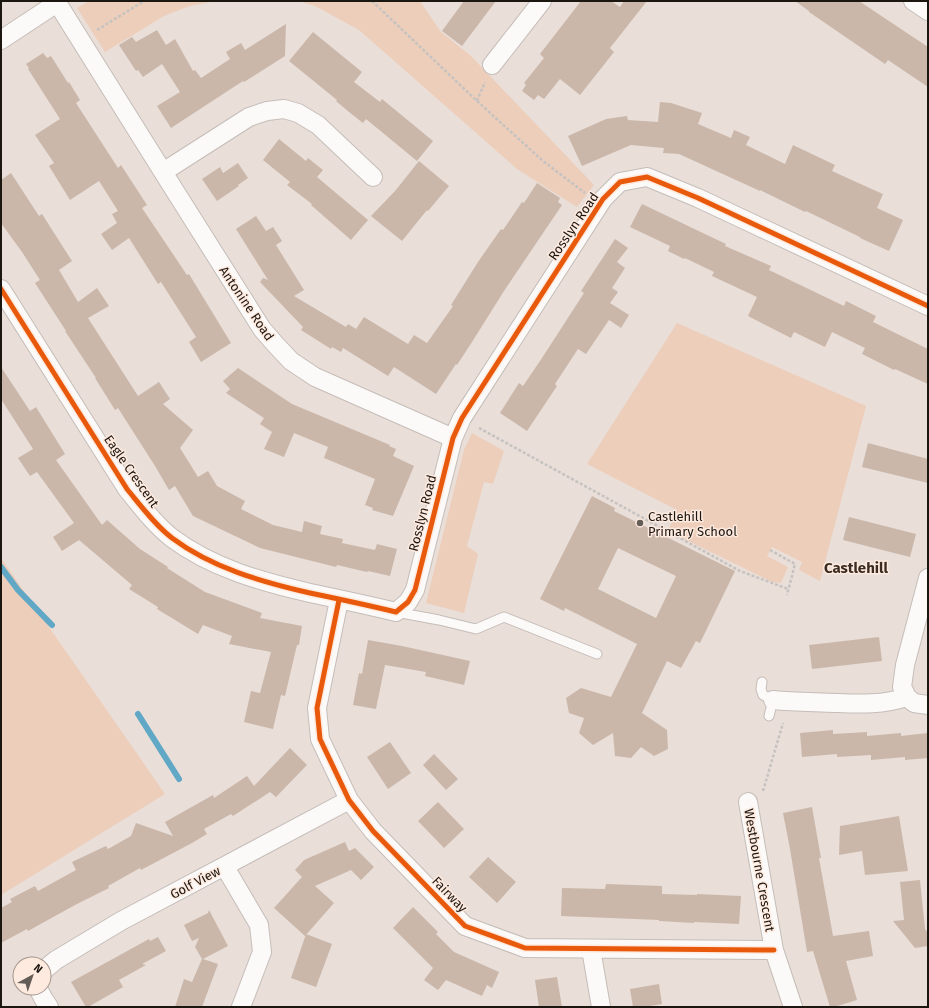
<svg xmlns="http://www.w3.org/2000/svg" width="929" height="1008" viewBox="0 0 929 1008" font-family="'Fira Sans',sans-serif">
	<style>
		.green { fill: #edceba }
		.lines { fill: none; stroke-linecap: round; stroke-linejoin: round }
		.stream { stroke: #60a8c5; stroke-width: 6 }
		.building { fill: #cab7aa; fill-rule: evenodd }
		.service-casing { stroke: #c5bdb8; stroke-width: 11 }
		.minor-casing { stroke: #c5bdb8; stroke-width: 20 }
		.path { stroke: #c5c2c0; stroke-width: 2.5; stroke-dasharray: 3 2; stroke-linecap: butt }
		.service { stroke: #fcfaf9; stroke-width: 9 }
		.minor { stroke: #fcfaf9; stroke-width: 18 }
		.cycleway-casing { stroke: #feeade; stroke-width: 8 }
		.cycleway { stroke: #e8590c; stroke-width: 5 }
		.poi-dot { fill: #645c57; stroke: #feeade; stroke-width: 1.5 }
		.labels { text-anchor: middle; stroke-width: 3; stroke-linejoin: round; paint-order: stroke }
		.street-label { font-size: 13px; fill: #1c1611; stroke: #feeade }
		.poi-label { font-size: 13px; fill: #1c1611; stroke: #feeade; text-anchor: start }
		.quarter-label { font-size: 15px; font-weight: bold; fill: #3a2c22; stroke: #feeade }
	</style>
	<rect width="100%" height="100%" fill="#e9ded8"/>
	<!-- green -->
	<path class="green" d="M 89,1 L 216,1 L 190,6 L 164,16 L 105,52 L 77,8 Z
		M 299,1 L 420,1 L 441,32 L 471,56 L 594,185 L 577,207 L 517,169 L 359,30 L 315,6 Z
		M 677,323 L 866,406 L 820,581 L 799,570 L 802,562 L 772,547 L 767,556 L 788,567 L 781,583 L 772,582 L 668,531 L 677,510 L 587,464 Z
		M 472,433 L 504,451 L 493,484 L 484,482 L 467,546 L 478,554 L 464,613 L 426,603 L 464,450 Z
		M 1,558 L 165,794 L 1,895 Z"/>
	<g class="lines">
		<!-- stream -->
		<path class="stream" d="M 1,567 L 18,590 L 52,625
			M 138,714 L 179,779"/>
	</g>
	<!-- building -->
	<path class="building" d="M 464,1 L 496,1 L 462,46 L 442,31 Z
		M 581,1 L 611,1 L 620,7 L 624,1 L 647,1 L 610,48 L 614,52 L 580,95 L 560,79 L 544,99 L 538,95 L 534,100 L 522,91 L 526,85 L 524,83 L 544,58 L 540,54 Z
		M 795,1 L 859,1 L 928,47 L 928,87 L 888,60 L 885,64 L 809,12 L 809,11 Z
		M 286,24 L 285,56 L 244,82 L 243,81 L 171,128 L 157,106 L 180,92 L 162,64 L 143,77 L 138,70 L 136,71 L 119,45 L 132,37 L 136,42 L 157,30 L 166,45 L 175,39 L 193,71 L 195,70 L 201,78 L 230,59 L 226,52 L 241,43 L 245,50 Z
		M 313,32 L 362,72 L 354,82 L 380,102 L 382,99 L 433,141 L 417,161 L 366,119 L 363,123 L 349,112 L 336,101 L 337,100 L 289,61 Z
		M 43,53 L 47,58 L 51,56 L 68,83 L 69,82 L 80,100 L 76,103 L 118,168 L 121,165 L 147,205 L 142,208 L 187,275 L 189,274 L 231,343 L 201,362 L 189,342 L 196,337 L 161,282 L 158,284 L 129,238 L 112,250 L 101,234 L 117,223 L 112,214 L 118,211 L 99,181 L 70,200 L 49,166 L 54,163 L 35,135 L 60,119 L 28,69 L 29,68 L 26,64 Z
		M 660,102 L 671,103 L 702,113 L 698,124 L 731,138 L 734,130 L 750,137 L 746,145 L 785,164 L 793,145 L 835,165 L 832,171 L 865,186 L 883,194 L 877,208 L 903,220 L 889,251 L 860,238 L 860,237 L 806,211 L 805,212 L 760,190 L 760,191 L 679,154 L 663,153 L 664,148 L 631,145 L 582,166 L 568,136 L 606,119 L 627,116 L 628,120 L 658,122 Z
		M 279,139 L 306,161 L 308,158 L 323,170 L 317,177 L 368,220 L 351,240 L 311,205 L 312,204 L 287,185 L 290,182 L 263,160 Z
		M 419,161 L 449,186 L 428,211 L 427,210 L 402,241 L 371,216 L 395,191 Z
		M 238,163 L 248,178 L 238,185 L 239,186 L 217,201 L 202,179 L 220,167 L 223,173 Z
		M 11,173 L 39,216 L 42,214 L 72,261 L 59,270 L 78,302 L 97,288 L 109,306 L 88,318 L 138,396 L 159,382 L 170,399 L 163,404 L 193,430 L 180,448 L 198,477 L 208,471 L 217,486 L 245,501 L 241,509 L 273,525 L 302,532 L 304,521 L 322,526 L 320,534 L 343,539 L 342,543 L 375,550 L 377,544 L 397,549 L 390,576 L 368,571 L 367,572 L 337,565 L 336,567 L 260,548 L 193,516 L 175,486 L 169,490 L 155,466 L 118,408 L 115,410 L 95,378 L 96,378 L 65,331 L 66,331 L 35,283 L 40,280 L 22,252 L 1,223 L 1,180 Z
		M 537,183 L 560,198 L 558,202 L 562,205 L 504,291 L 472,342 L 457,365 L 456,364 L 436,394 L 394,367 L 388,376 L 343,348 L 341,352 L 332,347 L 331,349 L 301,330 L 303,327 L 260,282 L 263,278 L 268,280 L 236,229 L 256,216 L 266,231 L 273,227 L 282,241 L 276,245 L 304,290 L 294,296 L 346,327 L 348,324 L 356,329 L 364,317 L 408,344 L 414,335 L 427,343 L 453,306 L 451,305 L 478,262 L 501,229 L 503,230 L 522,202 L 524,203 Z
		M 642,204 L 726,244 L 725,246 L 771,266 L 769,270 L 844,306 L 846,301 L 876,316 L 873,322 L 928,349 L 928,384 L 895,369 L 894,370 L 862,354 L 865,348 L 832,332 L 825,347 L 794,332 L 791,338 L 748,316 L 757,297 L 712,276 L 714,272 L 685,258 L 684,259 L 668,251 L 670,246 L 630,227 Z
		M 615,239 L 628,248 L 617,262 L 625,268 L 612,288 L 618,292 L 610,303 L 629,315 L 621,328 L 609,320 L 586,354 L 578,349 L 555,384 L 557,386 L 527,431 L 500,413 L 519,383 L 523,386 L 542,358 L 584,293 L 581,291 Z
		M 1,367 L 30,411 L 36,407 L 65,454 L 56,460 L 102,525 L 107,520 L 140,549 L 168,567 L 167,568 L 205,592 L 262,613 L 260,618 L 302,626 L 299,645 L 297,645 L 285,696 L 281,695 L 273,729 L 244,722 L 251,691 L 260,693 L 271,652 L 229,644 L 232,636 L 203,625 L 198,634 L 157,609 L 158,607 L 129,589 L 132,585 L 79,540 L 62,551 L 53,537 L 74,523 L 37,472 L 30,476 L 18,458 L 33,449 L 1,399 Z
		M 238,368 L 292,404 L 390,445 L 389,446 L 396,449 L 393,456 L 414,466 L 393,516 L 372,510 L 373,508 L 365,505 L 375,479 L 324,458 L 328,447 L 294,433 L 284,457 L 264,449 L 272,432 L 260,424 L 264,418 L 226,393 L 230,389 L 223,381 Z
		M 868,443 L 928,459 L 928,483 L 862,467 Z
		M 592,496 L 615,508 L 614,511 L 735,571 L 700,643 L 696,641 L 681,668 L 667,661 L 642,713 L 667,730 L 668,749 L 654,756 L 641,747 L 631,758 L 615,756 L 613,733 L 593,745 L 579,733 L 584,718 L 569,713 L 566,698 L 581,688 L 611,697 L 637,644 L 565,608 L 564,611 L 540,599 ZM 618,548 L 676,576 L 656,618 L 598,589 Z
		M 849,517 L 916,534 L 910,557 L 843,540 Z
		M 879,637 L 882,661 L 812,669 L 809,645 Z
		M 368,640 L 402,646 L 470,661 L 464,685 L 425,676 L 426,672 L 385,665 L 376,709 L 353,705 L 359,673 L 362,674 Z
		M 833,730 L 833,734 L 867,732 L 867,736 L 901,733 L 901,736 L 928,733 L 928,758 L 905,760 L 905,757 L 871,760 L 871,755 L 837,757 L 837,754 L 802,757 L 800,733 Z
		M 390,742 L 411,773 L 388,789 L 367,757 Z
		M 290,748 L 307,765 L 276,797 L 270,792 L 233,816 L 231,814 L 204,829 L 207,834 L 192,843 L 141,870 L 140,868 L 108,886 L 109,888 L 75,905 L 28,931 L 27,929 L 1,943 L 1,908 L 12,902 L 10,899 L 35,886 L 38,891 L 76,870 L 72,862 L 106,846 L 108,849 L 131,836 L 136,823 L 173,836 L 165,822 L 213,795 L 214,798 L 247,776 L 254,786 Z
		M 434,754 L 458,779 L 446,790 L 423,765 Z
		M 438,802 L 464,829 L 444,848 L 418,821 Z
		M 812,807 L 821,858 L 819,858 L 833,936 L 869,931 L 873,956 L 846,961 L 857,1000 L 834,1007 L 830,1007 L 813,951 L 807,952 L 790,849 L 783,813 Z
		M 899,816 L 908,871 L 865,875 L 862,851 L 839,855 L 840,826 Z
		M 345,842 L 349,851 L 355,848 L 374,867 L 361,880 L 351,870 L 315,886 L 334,903 L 305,936 L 274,908 L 302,877 L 295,870 L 304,860 Z
		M 488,857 L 516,882 L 497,903 L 469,877 Z
		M 920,880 L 925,929 L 928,933 L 928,946 L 915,948 L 893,921 L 904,920 L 900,882 Z
		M 606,884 L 662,886 L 662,894 L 697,895 L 697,894 L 741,896 L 739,924 L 694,922 L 694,923 L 659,921 L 659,920 L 561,916 L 562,888 L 605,889 Z
		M 413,907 L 438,932 L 436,934 L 454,952 L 499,972 L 492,988 L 487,985 L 482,996 L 446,980 L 438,990 L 424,980 L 433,968 L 393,928 Z
		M 209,910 L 228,946 L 203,959 L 218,964 L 202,1007 L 175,1007 L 184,979 L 192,982 L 202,959 L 195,947 L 199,938 L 192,941 L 184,925 L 208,913 Z
		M 306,934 L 332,944 L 316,987 L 291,978 Z
		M 158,937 L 166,951 L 142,964 L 146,965 L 119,980 L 123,987 L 88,1007 L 86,1007 L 71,982 L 149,939 L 150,941 Z
		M 557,977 L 562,1007 L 539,1007 L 535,980 Z
		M 659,984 L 662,1004 L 643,1007 L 633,1007 L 630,989 Z"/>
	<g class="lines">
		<defs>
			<path id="service" d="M 396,612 L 439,620 L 476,629 L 504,617 L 597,654
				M 762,682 L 761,689 L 763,695 L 773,700 L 769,716"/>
			<path id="minor" d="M 56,1 L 163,172 L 262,329 L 275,344 L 291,361 L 315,377 L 453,438
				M 913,1 L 928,11
				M 1,40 L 57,3
				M 492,65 L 542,1
				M 163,172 L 249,117 L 267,111 L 284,109 L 298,113 L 318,125 L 373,177
				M 1,289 L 127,489 C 141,506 155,525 172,538 C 212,568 262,582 310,593 C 339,599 367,605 396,612 L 408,602 L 415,590 L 453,438 L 462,418 L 603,199 L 620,182 L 647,177 L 698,198 L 928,306
				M 928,578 L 905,665 L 902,687 L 907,697 L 914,703 L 928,705
				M 339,600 L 317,708 L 320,739 L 349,800 L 373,831 L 465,926 L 525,948 L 774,950
				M 773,700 C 794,702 815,702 836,703 C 861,704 882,705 907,697
				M 748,802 L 774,950 L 793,1007
				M 225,867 L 259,925 L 262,952 L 241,1007
				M 591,949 L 601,1007
				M 44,970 L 56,960 L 121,921 L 349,800
				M 38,988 L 43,998 L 49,1007"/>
		</defs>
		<!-- service casing -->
		<use href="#service" class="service-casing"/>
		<!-- minor casing -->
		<use href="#minor" class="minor-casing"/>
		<!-- path -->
		<path class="path" d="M 372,1 L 477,101 L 543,161 L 585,193
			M 97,30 L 144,1
			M 477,101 L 485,82
			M 479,428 L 740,571 L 788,589
			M 770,550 L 795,564 L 787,595
			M 763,791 L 783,723"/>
		<!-- service -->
		<use href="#service" class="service"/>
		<!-- minor -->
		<use href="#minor" class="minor"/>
		<defs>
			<path id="cycleway" d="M 1,289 L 127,489 C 141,506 155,525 172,538 C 212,568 262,582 310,593 C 339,599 367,605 396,612 L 408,602 L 415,590 L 453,438 L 462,418 L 603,199 L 620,182 L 647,177 L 698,198 L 928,306
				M 339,600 L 317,708 L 320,739 L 349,800 L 373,831 L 465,926 L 525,948 L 774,950"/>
		</defs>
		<!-- cycleway casing -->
		<use href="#cycleway" class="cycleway-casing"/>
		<!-- cycleway -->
		<use href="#cycleway" class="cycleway"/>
	</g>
	<!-- markers -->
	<circle class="poi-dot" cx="640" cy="523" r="4"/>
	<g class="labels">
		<!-- street labels -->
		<g class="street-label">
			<text transform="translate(573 226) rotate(-56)" y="5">Rosslyn Road</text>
			<text transform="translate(247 303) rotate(56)" y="5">Antonine Road</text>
			<text transform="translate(132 471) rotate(55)" y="5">Eagle Crescent</text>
			<text transform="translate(422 513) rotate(-76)" y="5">Rosslyn Road</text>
			<text transform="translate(760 870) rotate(80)" y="5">Westbourne Crescent</text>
			<text transform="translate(195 882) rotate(-28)" y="5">Golf View</text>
			<text transform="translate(450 894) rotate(46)" y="5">Fairway</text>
		</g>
		<!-- poi labels -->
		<g class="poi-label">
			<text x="648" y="521">Castlehill<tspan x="648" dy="15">Primary School</tspan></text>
		</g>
		<!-- quarter labels -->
		<g class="quarter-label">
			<text x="856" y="573">Castlehill</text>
		</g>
	</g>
	<!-- border -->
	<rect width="929" height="1008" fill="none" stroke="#1c1611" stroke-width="4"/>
	<!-- north arrow -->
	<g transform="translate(32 976) rotate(40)"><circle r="19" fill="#feeade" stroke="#a4958c"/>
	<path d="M0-3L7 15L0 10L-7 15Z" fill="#645c57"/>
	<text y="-6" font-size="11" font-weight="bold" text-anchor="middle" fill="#1c1611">N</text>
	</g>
</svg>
